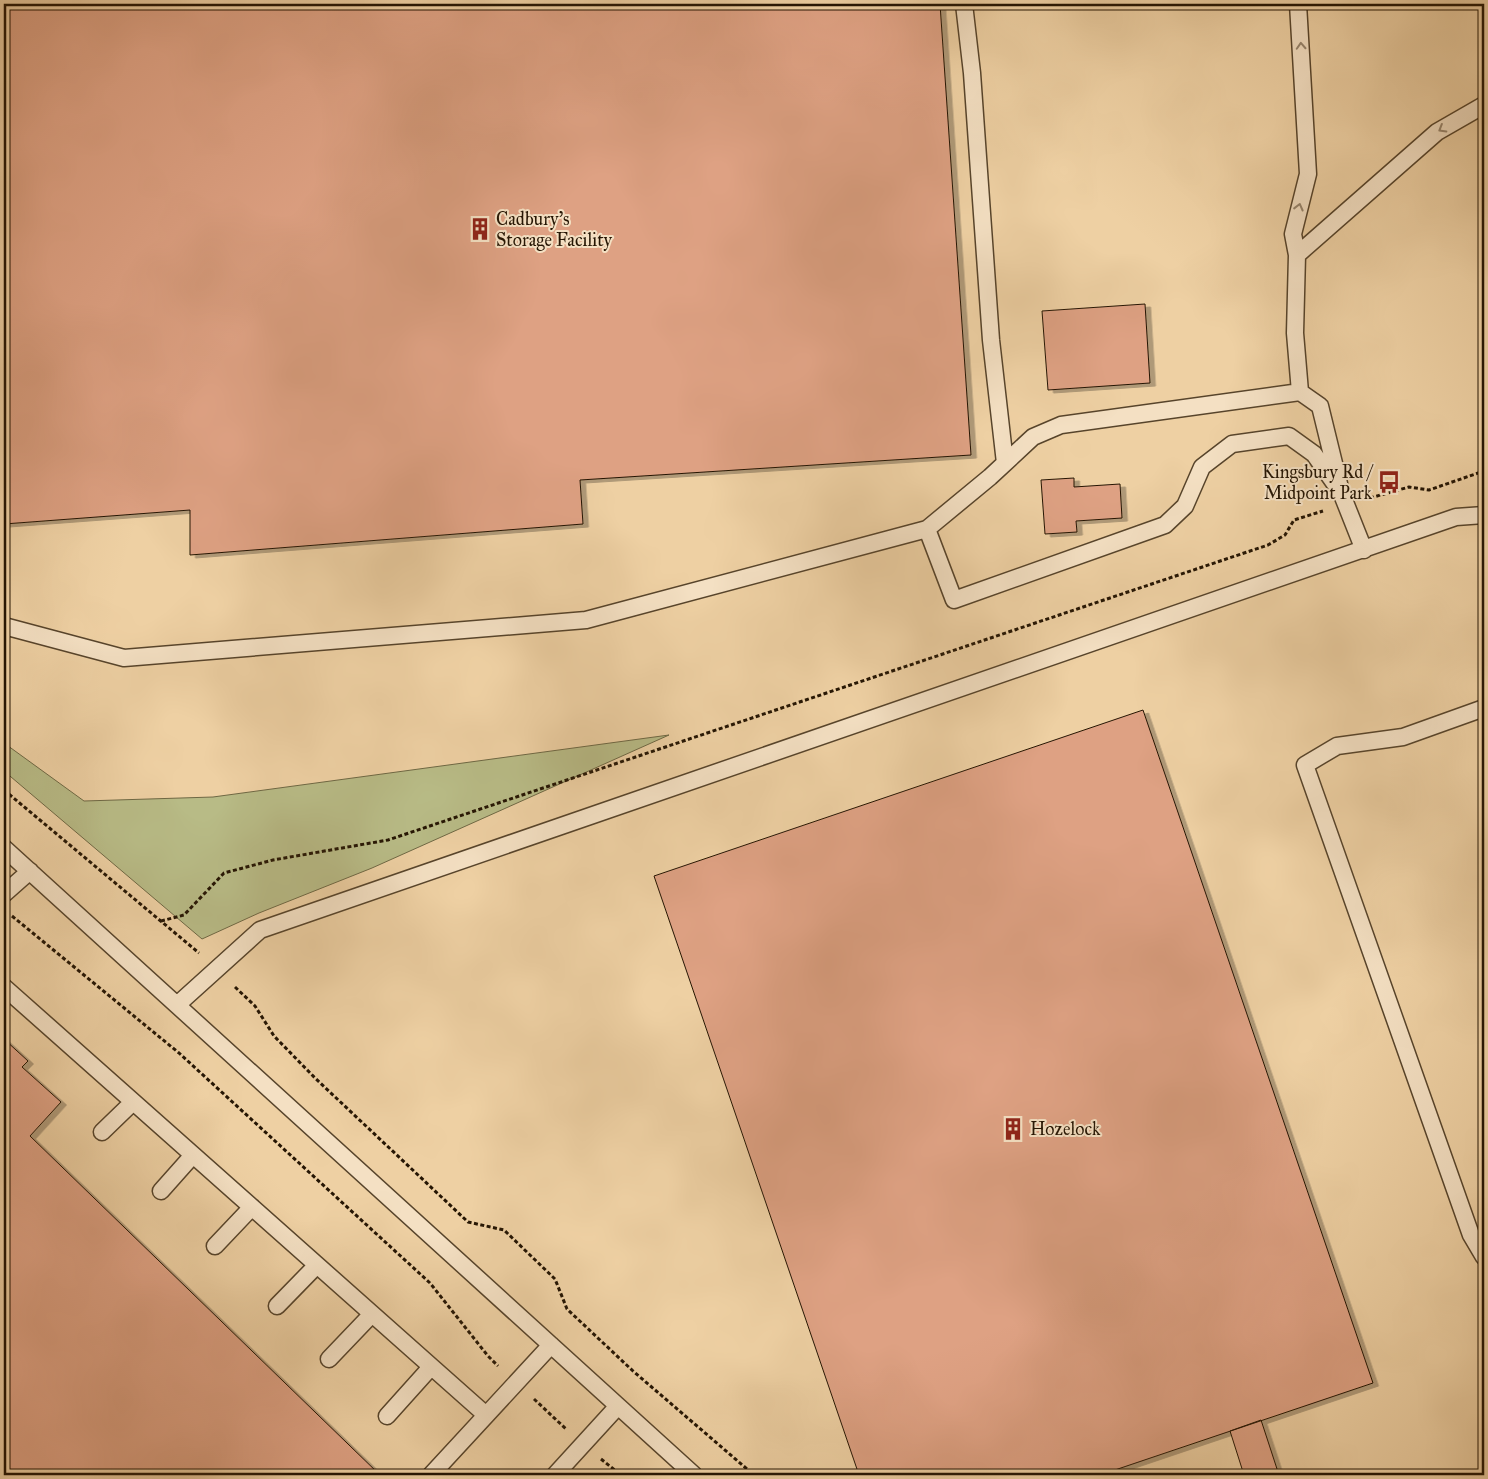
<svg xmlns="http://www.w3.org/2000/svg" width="1488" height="1479" viewBox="0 0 1488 1479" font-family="'IM FELL Great Primer',serif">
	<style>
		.green { fill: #b8bb86; stroke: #6e6844 }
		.building { fill: #dea183; stroke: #251503; filter: url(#shadow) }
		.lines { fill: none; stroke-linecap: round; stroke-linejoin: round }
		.service-casing { stroke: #57442b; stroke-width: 19 }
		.path { stroke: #251503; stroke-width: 3; stroke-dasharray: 4 2.5; stroke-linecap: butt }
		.service { stroke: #f4e0c3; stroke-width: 16 }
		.oneway { stroke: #97856d }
		.labels { text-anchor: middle; stroke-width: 4; stroke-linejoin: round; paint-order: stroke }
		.poi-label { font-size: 18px; fill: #251503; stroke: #f4e0c3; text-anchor: start }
	</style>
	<defs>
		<filter id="shadow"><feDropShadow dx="5.5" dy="3" stdDeviation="0" flood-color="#0004"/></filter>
	</defs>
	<rect width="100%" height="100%" fill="#eed0a3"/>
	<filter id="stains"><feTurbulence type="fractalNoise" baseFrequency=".004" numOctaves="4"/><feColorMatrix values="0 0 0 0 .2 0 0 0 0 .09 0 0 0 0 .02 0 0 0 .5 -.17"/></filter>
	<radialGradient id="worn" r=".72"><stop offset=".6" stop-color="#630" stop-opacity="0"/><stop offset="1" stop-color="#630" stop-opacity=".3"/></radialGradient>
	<!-- green -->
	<path class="green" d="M 669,735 L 372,868 L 259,913 L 202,939 L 4,771 L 4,743 L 84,801 L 213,797 Z"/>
	<!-- building -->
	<path class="building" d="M 4,4 L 940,4 L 971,455 L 580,480 L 583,524 L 190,555 L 190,510 L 4,524 Z
		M 1145,304 L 1150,383 L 1048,390 L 1042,311 Z
		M 1074,478 L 1074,487 L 1120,484 L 1122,518 L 1076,521 L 1077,532 L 1045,534 L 1041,480 Z
		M 1143,710 L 1373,1383 L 1100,1475 L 859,1475 L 654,876 Z
		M 4,1039 L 28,1061 L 22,1067 L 61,1102 L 30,1136 L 380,1475 L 4,1475 Z
		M 1261,1420 L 1279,1475 L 1244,1475 L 1230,1431 Z"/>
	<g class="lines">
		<defs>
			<path id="service" d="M 964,4 L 972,73 L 991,340 L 1005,463
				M 1298,4 L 1308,174 L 1293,234 L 1297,255 L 1295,333 L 1300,392
				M 1297,255 L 1437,132 L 1484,105
				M 927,529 L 954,600 L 1165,525 L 1185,506 L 1202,467 L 1232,444 L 1289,436 L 1314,454 L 1335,484
				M 4,626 L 124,658 L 586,620 L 927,529 L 990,477 L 1033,437 L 1061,425 L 1300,392 L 1320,406 L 1341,492 L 1364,550
				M 1484,708 L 1403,737 L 1337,746 L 1305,765 L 1471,1235 L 1484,1257
				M 4,848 L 694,1475
				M 4,894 L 30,871
				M 4,987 L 486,1415
				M 177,1005 L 260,930 L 1456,517 L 1484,515
				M 102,1132 L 133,1102
				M 161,1191 L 193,1155
				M 215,1246 L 252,1207
				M 277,1306 L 317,1265
				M 329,1359 L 372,1314
				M 387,1416 L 431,1367
				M 431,1475 L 551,1345
				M 555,1475 L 618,1406"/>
		</defs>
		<!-- service casing -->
		<use href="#service" class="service-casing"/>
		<!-- path -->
		<path class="path" d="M 1370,498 L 1409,487 L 1429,490 L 1484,471
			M 4,790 L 199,953
			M 12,916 L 179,1053 L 430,1283 L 488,1356 L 498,1366
			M 161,921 L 184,915 L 224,873 L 273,860 L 388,840 L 1268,545 L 1285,535 L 1294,520 L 1323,511
			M 235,987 L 255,1006 L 274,1036 L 316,1079 L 468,1222 L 504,1230 L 555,1279 L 567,1309 L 633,1371 L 754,1475
			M 534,1399 L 566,1429
			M 601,1459 L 621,1475"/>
		<!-- service -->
		<use href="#service" class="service"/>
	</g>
	<!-- one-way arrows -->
	<defs><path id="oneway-chevron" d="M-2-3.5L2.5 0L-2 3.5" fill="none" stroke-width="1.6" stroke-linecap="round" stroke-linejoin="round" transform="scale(1.25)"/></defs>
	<g class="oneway">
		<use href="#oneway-chevron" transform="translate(1301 46) rotate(-93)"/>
		<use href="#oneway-chevron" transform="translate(1442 129) rotate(149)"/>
		<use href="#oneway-chevron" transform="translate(1299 207) rotate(-76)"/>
	</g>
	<!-- icons -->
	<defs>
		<symbol id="building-bare" viewBox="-9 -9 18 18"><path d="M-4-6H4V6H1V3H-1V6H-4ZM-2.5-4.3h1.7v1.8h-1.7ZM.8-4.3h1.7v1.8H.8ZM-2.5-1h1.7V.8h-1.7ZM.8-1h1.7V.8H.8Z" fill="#8f2418" stroke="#f4e0c3" stroke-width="2.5" paint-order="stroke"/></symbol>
		<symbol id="bus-bare" viewBox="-9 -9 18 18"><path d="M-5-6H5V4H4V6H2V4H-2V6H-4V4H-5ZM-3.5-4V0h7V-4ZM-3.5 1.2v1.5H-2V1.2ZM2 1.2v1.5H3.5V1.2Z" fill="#8f2418" stroke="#f4e0c3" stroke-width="2.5" paint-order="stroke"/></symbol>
	</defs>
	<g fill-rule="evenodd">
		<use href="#building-bare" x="464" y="213" width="32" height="32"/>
		<use href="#bus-bare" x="1373" y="466" width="32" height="32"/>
		<use href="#building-bare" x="997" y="1113" width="32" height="32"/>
	</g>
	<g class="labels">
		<!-- poi labels -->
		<g class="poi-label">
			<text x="496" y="225">Cadbury's<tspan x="496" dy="21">Storage Facility</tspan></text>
			<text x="1372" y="478" text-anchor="end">Kingsbury Rd /<tspan x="1372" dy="21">Midpoint Park</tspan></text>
			<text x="1030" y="1135">Hozelock</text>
		</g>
	</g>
	<!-- margin -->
	<rect width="1488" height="1479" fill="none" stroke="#eed0a3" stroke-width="20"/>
	<rect x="5" y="5" width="1478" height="1469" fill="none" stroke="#251503" stroke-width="2.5"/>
	<rect x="10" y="10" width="1468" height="1459" fill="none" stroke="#251503"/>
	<rect width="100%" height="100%" filter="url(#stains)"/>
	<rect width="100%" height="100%" fill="url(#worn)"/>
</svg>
